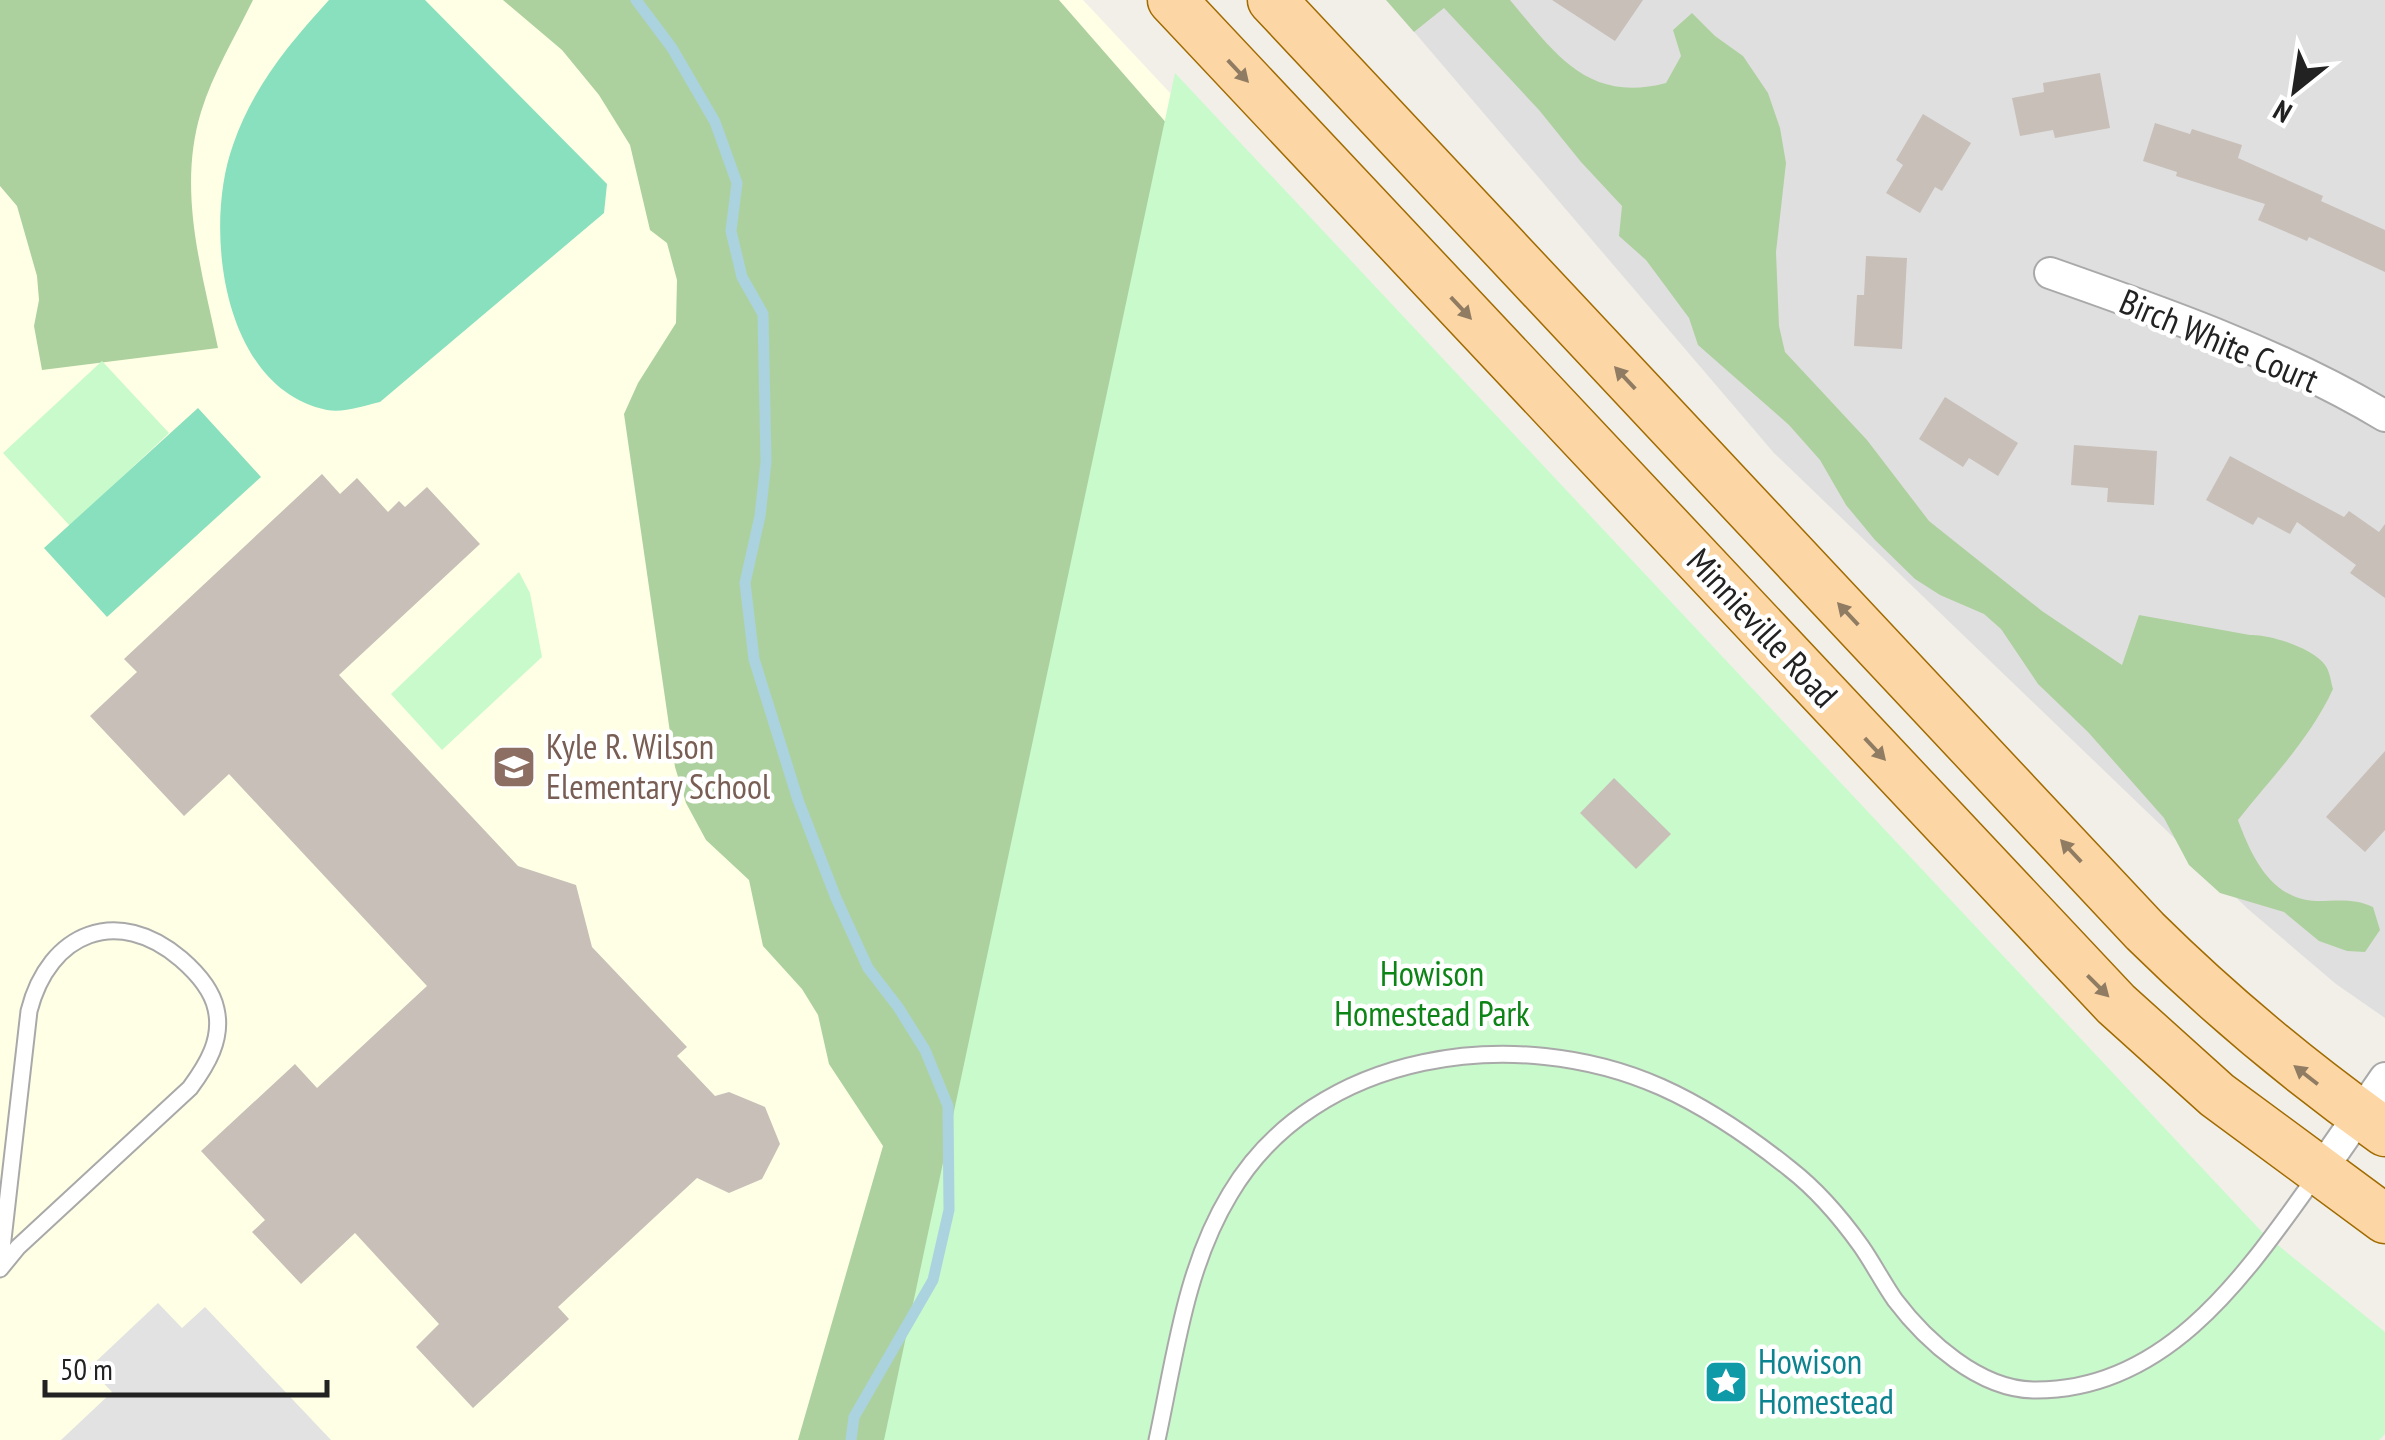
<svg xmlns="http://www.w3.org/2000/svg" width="2385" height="1440" viewBox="0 0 2385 1440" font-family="'PT Sans Narrow',sans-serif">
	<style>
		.residential { fill: #e0dfdf }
		.education { fill: #ffffe5 }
		.forest { fill: #add19e }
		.park { fill: #c8facc }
		.pitch { fill: #88e0be }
		.parking { fill: #e2e2e2 }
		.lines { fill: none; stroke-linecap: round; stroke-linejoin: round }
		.stream { stroke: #aad3df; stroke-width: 11 }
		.building { fill: #c7bfb8 }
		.service-casing { stroke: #a9a9a9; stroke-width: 19 }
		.minor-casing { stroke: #a9a9a9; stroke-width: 34 }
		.primary-casing { stroke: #a06b00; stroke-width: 51 }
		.service { stroke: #fff; stroke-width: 15 }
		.minor { stroke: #fff; stroke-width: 30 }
		.primary { stroke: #fcd6a4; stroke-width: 48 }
		.oneway { fill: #8f7c63 }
		.labels { text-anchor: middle; stroke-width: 9; stroke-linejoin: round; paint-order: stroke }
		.street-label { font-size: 35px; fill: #222; stroke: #fff }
		.education-label { font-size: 35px; fill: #785e54; stroke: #fff; text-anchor: start }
		.park-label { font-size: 35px; fill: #0c8416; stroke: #fff }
		.culture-label { font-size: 35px; fill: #0d838f; stroke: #fff; text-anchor: start }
	</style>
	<rect width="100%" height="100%" fill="#f2efe9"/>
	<!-- residential -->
	<path class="residential" d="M 1387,0 L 2385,0 L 2385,1018 L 2336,984 L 2248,909 L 1774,453 Z"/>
	<!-- education -->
	<path class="education" d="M 0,0 L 1083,0 L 1171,94 L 884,1440 L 0,1440 Z"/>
	<!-- forest -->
	<path class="forest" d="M 0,0 L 253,0 C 235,37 213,73 201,112 C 177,191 202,271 218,348 L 42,370 L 34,326 L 39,300 L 37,276 L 17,206 L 0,186 Z
		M 503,0 L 1059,0 L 1547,559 L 963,1440 L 798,1440 L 883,1146 L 829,1064 L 818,1015 L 802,989 L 763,946 L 749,880 L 706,840 L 686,803 L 675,767 L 624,414 L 638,383 L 676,323 L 677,280 L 667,243 L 650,230 L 630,145 L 599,95 L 562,50 Z
		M 1386,0 L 1510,0 C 1554,52 1587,104 1666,83 L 1681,56 L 1673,30 L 1692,13 L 1715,36 L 1743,56 L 1768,93 L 1780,128 L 1786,163 L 1776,252 L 1779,326 L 1785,352 L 1867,440 L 1929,521 L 2042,611 L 2122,665 L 2139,615 L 2250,635 C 2269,634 2313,648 2325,665 C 2330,671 2331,683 2333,689 C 2310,739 2272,777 2238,820 C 2252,858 2272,900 2317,901 C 2338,901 2354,898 2373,907 L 2380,930 L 2365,952 L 2347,951 L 2319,941 L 2284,912 L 2220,893 L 2189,865 L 2164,818 L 2088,732 L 2038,684 L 2001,629 L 1984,614 L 1940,595 L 1915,579 L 1875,540 L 1846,505 L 1820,460 L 1789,425 L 1698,345 L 1689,318 L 1646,260 L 1619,236 L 1622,206 L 1581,162 L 1539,110 L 1444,8 L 1414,32 Z"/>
	<!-- park -->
	<path class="park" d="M 1175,73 L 2263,1233 L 2385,1332 L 2385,1434 L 2379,1440 L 884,1440 Z
		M 102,361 L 169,433 L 70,526 L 3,453 Z
		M 519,572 L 530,593 L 542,657 L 442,750 L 391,694 Z"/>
	<!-- pitch -->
	<path class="pitch" d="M 329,0 L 425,0 L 607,184 L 604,213 L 380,402 C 363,406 344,413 327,410 C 222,389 203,228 233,145 C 253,87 288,45 329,0 Z
		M 198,408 L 261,477 L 107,617 L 44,548 Z"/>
	<!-- parking -->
	<path class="parking" d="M 158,1303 L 182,1328 L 205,1307 L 331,1440 L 61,1440 L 112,1392 L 89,1368 Z"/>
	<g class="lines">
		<!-- stream -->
		<path class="stream" d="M 636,0 L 672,48 L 715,122 L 737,183 L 731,231 L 742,277 L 763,314 L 766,462 L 760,516 L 745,583 L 754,659 L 798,800 L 836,898 L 868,968 L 898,1007 L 925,1050 L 948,1106 L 949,1210 L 933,1280 L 854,1417 L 851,1440"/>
	</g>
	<!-- building -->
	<path class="building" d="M 1552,0 L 1643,0 L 1615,41 Z
		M 2100,73 L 2110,128 L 2055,138 L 2053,130 L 2020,136 L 2012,98 L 2044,92 L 2043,83 Z
		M 1923,114 L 1971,143 L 1942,191 L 1935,187 L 1920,213 L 1886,193 L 1903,165 L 1896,160 Z
		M 2155,123 L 2190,134 L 2192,129 L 2242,145 L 2238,158 L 2323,196 L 2321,201 L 2385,230 L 2385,272 L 2309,237 L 2307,241 L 2258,220 L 2265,204 L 2176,176 L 2177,172 L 2143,161 Z
		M 1866,256 L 1907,258 L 1902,349 L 1854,346 L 1857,295 L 1864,295 Z
		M 1945,397 L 2018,443 L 1998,476 L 1969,458 L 1963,467 L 1919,439 Z
		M 2074,445 L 2157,451 L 2154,505 L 2107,502 L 2108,488 L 2071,485 Z
		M 2230,456 L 2344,517 L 2349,511 L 2379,532 L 2385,524 L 2385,598 L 2350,573 L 2356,565 L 2297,522 L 2290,534 L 2258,517 L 2253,525 L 2206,500 Z
		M 322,474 L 340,494 L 357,478 L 388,512 L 399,501 L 405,507 L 427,487 L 480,544 L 339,675 L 518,866 L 576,885 L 592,947 L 687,1047 L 677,1056 L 715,1096 L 729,1092 L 765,1107 L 780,1144 L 762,1179 L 729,1193 L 697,1178 L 558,1307 L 569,1319 L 473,1408 L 416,1347 L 439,1324 L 355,1233 L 301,1284 L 252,1232 L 265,1220 L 201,1151 L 295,1064 L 317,1088 L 427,986 L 229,774 L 184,816 L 90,716 L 137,672 L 124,659 Z
		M 2385,751 L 2385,830 L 2365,852 L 2326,817 Z
		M 1614,778 L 1671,834 L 1636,869 L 1580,813 Z"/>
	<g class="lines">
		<defs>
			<path id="service" d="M 0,1266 L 29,1011 C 49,932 118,905 181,959 C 196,972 212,990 216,1009 C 223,1039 207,1065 190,1088 L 18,1247 L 0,1269
				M 1157,1440 C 1175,1357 1185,1268 1230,1194 C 1315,1050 1517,1023 1661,1087 C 1708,1108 1750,1137 1790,1169 C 1817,1190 1841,1218 1861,1246 C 1873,1263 1883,1283 1895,1300 C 1926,1341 1979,1389 2033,1390 C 2168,1392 2247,1272 2316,1176"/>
			<path id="minor" d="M 2050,273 C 2164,313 2281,354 2385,416
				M 2319,1173 L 2385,1078"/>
			<path id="primary" d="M 1172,0 L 2116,1004 L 2217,1095 L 2385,1219
				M 1272,0 L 2145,931 C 2220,1005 2299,1071 2385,1132"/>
		</defs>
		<!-- service casing -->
		<use href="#service" class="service-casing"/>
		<!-- minor casing -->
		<use href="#minor" class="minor-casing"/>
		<!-- primary casing -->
		<use href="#primary" class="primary-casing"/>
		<!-- service -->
		<use href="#service" class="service"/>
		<!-- minor -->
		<use href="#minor" class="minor"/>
		<!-- primary -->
		<use href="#primary" class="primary"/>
	</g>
	<!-- one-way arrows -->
	<defs><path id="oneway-solid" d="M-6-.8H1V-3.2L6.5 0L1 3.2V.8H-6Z" transform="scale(2.5)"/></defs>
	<g class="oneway">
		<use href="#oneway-solid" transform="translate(1238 71) rotate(47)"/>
		<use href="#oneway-solid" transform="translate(1461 308) rotate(47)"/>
		<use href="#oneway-solid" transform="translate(1625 378) rotate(-133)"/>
		<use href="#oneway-solid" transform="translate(1848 614) rotate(-133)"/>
		<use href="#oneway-solid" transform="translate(1875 749) rotate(47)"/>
		<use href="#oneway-solid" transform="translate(2071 851) rotate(-133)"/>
		<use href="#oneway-solid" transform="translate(2098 986) rotate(45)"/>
		<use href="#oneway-solid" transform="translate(2306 1075) rotate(-142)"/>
	</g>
	<!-- icons -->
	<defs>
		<symbol id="school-square" viewBox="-11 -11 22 22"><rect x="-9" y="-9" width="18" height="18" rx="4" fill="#8d6e63" stroke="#fff"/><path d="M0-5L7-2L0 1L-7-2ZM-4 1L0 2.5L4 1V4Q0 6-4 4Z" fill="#fff"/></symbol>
		<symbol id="sight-square" viewBox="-11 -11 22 22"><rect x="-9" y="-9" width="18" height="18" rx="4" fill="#0f9aa8" stroke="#fff"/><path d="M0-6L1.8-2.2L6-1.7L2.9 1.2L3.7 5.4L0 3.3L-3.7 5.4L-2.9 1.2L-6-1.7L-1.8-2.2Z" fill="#fff"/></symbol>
	</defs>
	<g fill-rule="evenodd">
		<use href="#school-square" x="489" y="742" width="50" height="50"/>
		<use href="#sight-square" x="1701" y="1357" width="50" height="50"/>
	</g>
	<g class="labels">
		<!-- street labels -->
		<g class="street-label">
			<text transform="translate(2219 341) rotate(23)" y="12">Birch White Court</text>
			<text transform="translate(1762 628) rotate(47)" y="12">Minnieville Road</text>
		</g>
		<!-- education labels -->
		<g class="education-label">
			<text x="546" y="759">Kyle R. Wilson<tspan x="546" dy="40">Elementary School</tspan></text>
		</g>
		<!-- park labels -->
		<g class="park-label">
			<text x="1432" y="986">Howison<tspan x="1432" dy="40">Homestead Park</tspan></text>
		</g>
		<!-- culture labels -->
		<g class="culture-label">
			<text x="1758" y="1374">Howison<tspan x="1758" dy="40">Homestead</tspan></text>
		</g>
	</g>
	<!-- north arrow -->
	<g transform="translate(2295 90) rotate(210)" stroke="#ffffff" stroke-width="8" paint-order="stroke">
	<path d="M0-8L18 38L0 25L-18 38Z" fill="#222222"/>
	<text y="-15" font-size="28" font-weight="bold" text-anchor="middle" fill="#222222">N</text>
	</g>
	<!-- scale -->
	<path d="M45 1380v15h282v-15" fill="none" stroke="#222222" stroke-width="5"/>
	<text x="60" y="1380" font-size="30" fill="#222222" stroke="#ffffff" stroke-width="8" paint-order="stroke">50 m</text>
</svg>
